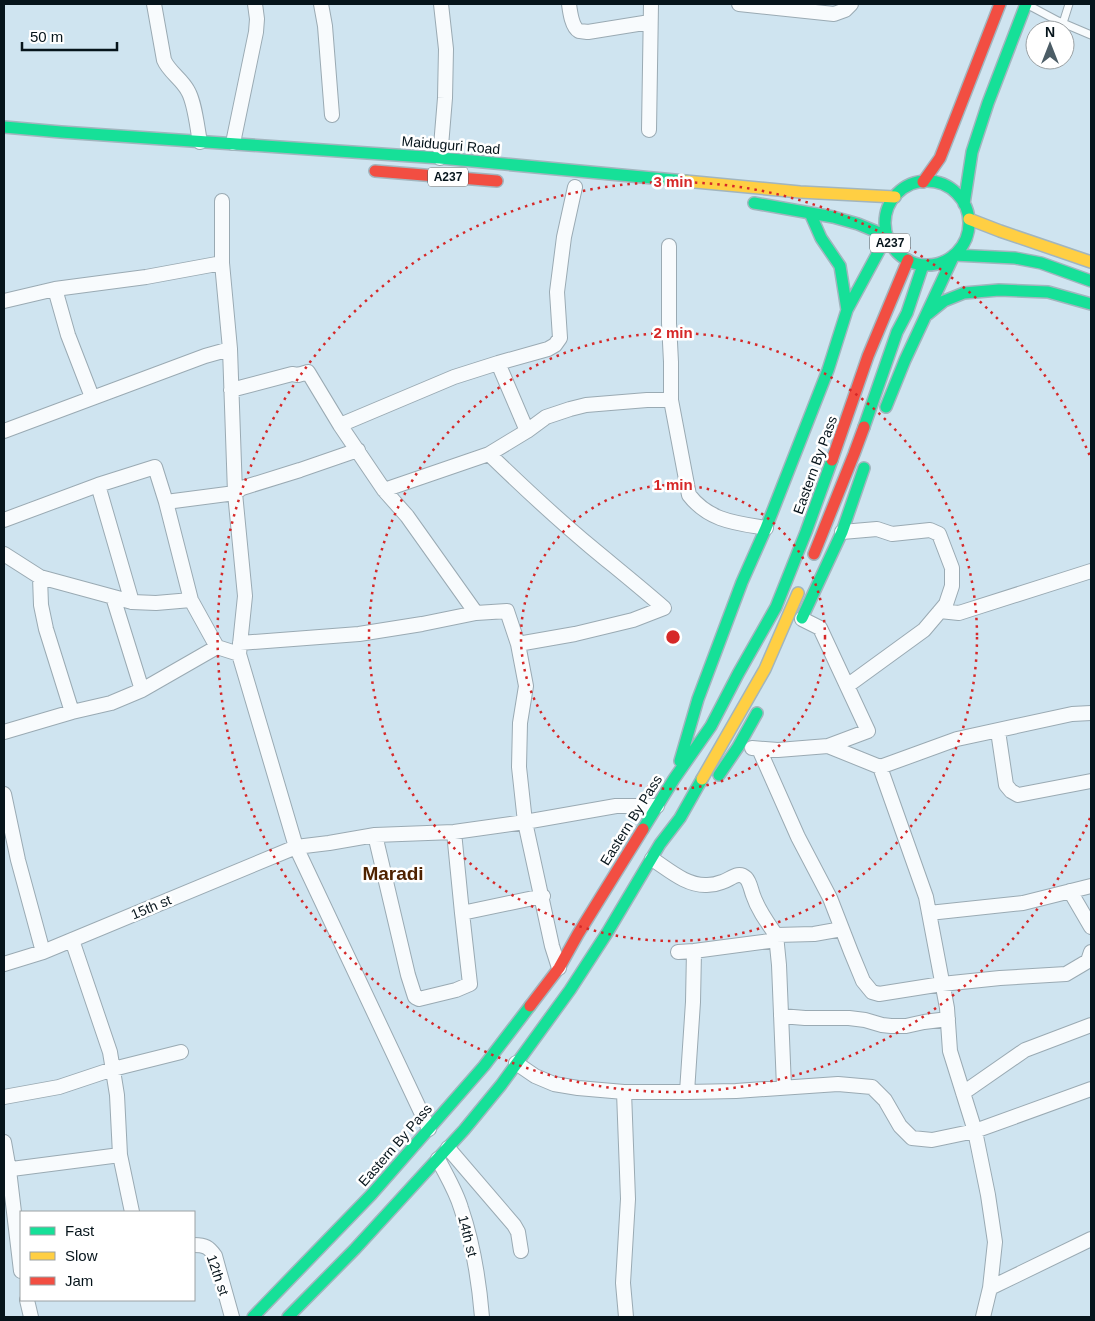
<svg xmlns="http://www.w3.org/2000/svg" width="1095" height="1321" viewBox="0 0 1095 1321" font-family="Helvetica,sans-serif">
	<style>
		.lines { fill: none; stroke-linecap: round; stroke-linejoin: round }
		.lane-casing { stroke: #9aaab3; stroke-width: 9 }
		.street-casing { stroke: #9aaab3; stroke-width: 16 }
		.fast-casing { stroke: #a2b5be; stroke-width: 14 }
		.slow-casing { stroke: #a2b5be; stroke-width: 14 }
		.jam-casing { stroke: #a2b5be; stroke-width: 14 }
		.lane { stroke: #f8fbfd; stroke-width: 7 }
		.street { stroke: #f8fbfd; stroke-width: 14 }
		.fast { stroke: #16e098; stroke-width: 11 }
		.slow { stroke: #ffcf43; stroke-width: 11 }
		.jam { stroke: #f24e42; stroke-width: 11 }
		.ring { fill: none; stroke: #d62828; stroke-width: 2.5; stroke-dasharray: 2.5 5 }
		.labels { text-anchor: middle; stroke-width: 5; stroke-linejoin: round; paint-order: stroke }
		.shield { fill: #fff; stroke: #515a5f; stroke-width: 1 }
		.shield-label { font-size: 12px; font-weight: bold; fill: #06141b }
		.street-label { font-size: 14px; fill: #06141b; stroke: #fff }
		.district-label { font-size: 19px; font-weight: bold; fill: #4f2200; stroke: #fff }
		.centre { fill: #d62828; stroke: #fff; stroke-width: 2.5 }
		.ring-label { font-size: 15px; text-anchor: middle; font-weight: bold; fill: #d62828; stroke: #fff; stroke-width: 5; stroke-linejoin: round; paint-order: stroke }
	</style>
	<rect width="100%" height="100%" fill="#cfe4f0"/>
	<g class="lines">
		<defs>
			<path id="lane" d="M 1028,5 L 1058,21 L 1091,35
				M 1063,23 L 1069,4"/>
			<path id="street" d="M 154,4 L 164,60 C 169,72 182,79 188,91 C 195,103 197,127 200,142
				M 321,4 L 325,26 L 332,115
				M 569,4 C 570,12 572,27 579,31 C 580,31 587,32 588,32 L 650,22
				M 739,4 L 834,14 L 845,10 L 851,4
				M 649,130 L 651,4
				M 233,143 L 256,32 L 257,19 L 255,4
				M 440,158 L 445,98 L 446,49 L 441,4
				M 222,201 L 222,263 L 230,349 L 235,493 L 245,596 L 239,654 L 296,847 L 429,1129
				M 669,246 L 669,323 L 671,362 L 671,400 L 689,495 C 709,521 736,523 766,528
				M 55,289 L 68,335 L 92,397
				M 4,301 L 55,289 L 146,277 L 222,263
				M 498,363 L 527,431
				M 231,390 L 292,374 L 298,375 L 308,372 L 340,425 L 384,490 L 407,516 L 476,613 L 507,611 L 518,644 L 526,686 L 520,723 L 519,767 L 525,822 L 552,946 L 559,968
				M 340,425 L 454,377 L 498,363 L 548,349 L 555,345 L 560,338 L 557,292 L 564,237 L 575,187
				M 4,431 L 205,356 L 230,349
				M 489,454 C 522,486 555,517 591,547 C 615,567 640,587 664,608 L 633,620 L 575,634 L 518,644
				M 98,485 L 132,602
				M 384,490 L 489,454 L 527,431 L 546,417 L 570,409 L 586,405 L 647,400 L 671,400
				M 166,502 L 235,493 L 242,488 L 300,470 L 358,450
				M 4,520 L 98,485 L 155,467 L 166,502 L 191,600
				M 842,532 L 877,529 L 892,534 L 930,530 L 939,534 L 952,568 L 952,586 L 946,604 L 924,630 L 847,686
				M 4,554 L 40,577 L 132,602 L 156,603 L 191,600 L 217,647 L 239,654
				M 40,577 L 41,605 L 46,629 L 72,712
				M 113,597 L 142,690
				M 940,611 L 959,613 L 1091,571
				M 802,619 L 820,628 L 868,731 L 828,746 L 880,767 L 926,897 L 947,1008 L 950,1051 L 975,1131 L 988,1195 L 995,1242 L 990,1288 L 983,1317
				M 240,643 L 359,634 L 422,624 L 476,613
				M 998,731 L 1006,785 L 1011,791 L 1018,795 L 1091,781
				M 4,732 L 72,712 L 111,703 L 142,690 L 217,647
				M 752,748 L 778,750 L 828,746
				M 759,749 L 798,837 L 830,898 L 851,952 L 863,981 L 872,992 L 879,994 L 942,984 L 1000,978 L 1066,974 L 1088,961 L 1091,952
				M 880,767 L 957,739 L 1072,714 L 1091,713
				M 4,794 L 18,860 L 43,952
				M 375,835 L 408,975 L 415,997 L 419,999 L 456,990 L 470,984 L 462,913 L 454,832
				M 652,859 C 668,869 686,886 707,885 C 711,885 717,884 722,882 C 730,880 738,870 746,878 C 750,882 751,890 753,895 C 758,910 767,922 776,935 L 814,934 L 842,929
				M 1070,891 L 1091,927
				M 462,913 L 543,896
				M 929,913 L 1023,903 L 1091,886
				M 776,935 L 779,965 L 784,1087
				M 72,940 L 110,1052 L 117,1095 L 120,1155 L 132,1212
				M 678,952 L 694,951 L 777,940
				M 4,964 L 43,952 L 296,847 L 329,843 L 375,835 L 454,832 L 525,822 L 616,806 L 657,806
				M 781,1016 L 805,1018 L 849,1018 L 865,1020 L 882,1025 L 891,1026 L 906,1026 L 924,1022 L 948,1019
				M 516,1063 L 535,1076 L 554,1084 L 578,1088 L 624,1092 L 687,1092 L 736,1091 L 838,1084 L 872,1087 L 885,1100 L 900,1126 L 912,1138 L 932,1140 L 975,1131 L 1091,1089
				M 624,1092 L 628,1199 L 623,1283 L 626,1317
				M 687,1092 L 693,1002 L 694,951
				M 963,1093 L 1025,1050 L 1091,1025
				M 4,1097 L 59,1087 L 113,1069 L 181,1052
				M 4,1142 L 9,1170 L 21,1271
				M 448,1148 L 514,1225 L 518,1232 L 521,1251
				M 438,1159 C 446,1175 456,1191 461,1208 C 473,1243 479,1281 482,1317
				M 4,1170 L 120,1155
				M 194,1245 C 205,1245 209,1247 215,1256 L 232,1317
				M 990,1288 L 1091,1239
				M 27,1300 L 31,1317"/>
			<path id="fast" d="M 4,127 L 61,132 L 440,158 L 685,181
				M885 223a42 42 0 1 1 84 0a42 42 0 1 1-84 0Z
				M 754,203 L 833,217 L 858,224 L 887,236
				M 964,204 L 972,152 L 988,103 L 1026,4
				M 954,255 L 1015,258 L 1041,263 L 1091,281
				M 847,310 L 887,236
				M 928,314 L 944,301 L 964,293 L 999,290 L 1048,292 L 1091,304
				M 886,407 L 905,360 L 954,255
				M 864,427 L 897,332 L 907,313 L 923,265
				M 802,618 L 842,532 L 864,468
				M 680,761 L 698,699 L 742,582 L 766,528 L 828,370 L 847,310 L 840,266 L 821,238 L 810,213
				M 719,775 L 738,747 L 757,713
				M 643,829 L 674,779 L 711,726 L 738,674 L 776,607 L 806,532 L 832,460
				M 253,1317 L 371,1195 L 484,1066 L 530,1006
				M 288,1317 L 355,1249 L 464,1130 L 501,1085 L 570,990 L 607,933 L 660,844 L 680,818 L 702,779"/>
			<path id="slow" d="M 685,181 L 800,192 L 895,197
				M 969,219 L 1000,231 L 1091,262
				M 702,779 L 765,669 L 798,593"/>
			<path id="jam" d="M 375,171 L 497,181
				M 923,182 L 940,158 L 1000,4
				M 832,460 L 868,356 L 908,260
				M 814,554 L 854,454 L 864,427
				M 530,1006 L 559,968 L 578,934 L 643,829"/>
		</defs>
		<!-- lane casing -->
		<use href="#lane" class="lane-casing"/>
		<!-- street casing -->
		<use href="#street" class="street-casing"/>
		<!-- fast casing -->
		<use href="#fast" class="fast-casing"/>
		<!-- slow casing -->
		<use href="#slow" class="slow-casing"/>
		<!-- jam casing -->
		<use href="#jam" class="jam-casing"/>
		<!-- lane -->
		<use href="#lane" class="lane"/>
		<!-- street -->
		<use href="#street" class="street"/>
		<!-- fast -->
		<use href="#fast" class="fast"/>
		<!-- slow -->
		<use href="#slow" class="slow"/>
		<!-- jam -->
		<use href="#jam" class="jam"/>
	</g>
	<!-- distance rings -->
	<g class="ring">
		<circle cx="673" cy="637" r="152"/>
		<circle cx="673" cy="637" r="304"/>
		<path d="M1090 818A455 455 0 1 1 1090 456"/>
	</g>
	<g class="labels">
		<!-- shield labels -->
		<g class="shield">
			<rect x="428" y="167.5" width="40" height="19" rx="4"/>
			<rect x="870" y="233.5" width="40" height="19" rx="4"/>
		</g>
		<g class="shield-label">
			<text x="448" y="181">A237</text>
			<text x="890" y="247">A237</text>
		</g>
		<!-- street labels -->
		<g class="street-label">
			<text transform="translate(451 145) rotate(5)" y="5">Maiduguri Road</text>
			<text transform="translate(815 465) rotate(-70)" y="5">Eastern By Pass</text>
			<text transform="translate(631 820) rotate(-58)" y="5">Eastern By Pass</text>
			<text transform="translate(151 907) rotate(-23)" y="5">15th st</text>
			<text transform="translate(395 1145) rotate(-49)" y="5">Eastern By Pass</text>
			<text transform="translate(468 1236) rotate(76)" y="5">14th st</text>
			<text transform="translate(218 1275) rotate(71)" y="5">12th st</text>
		</g>
		<!-- district labels -->
		<g class="district-label">
			<text x="393" y="880">Maradi</text>
		</g>
	</g>
	<circle cx="673" cy="637" r="8" class="centre"/>
	<g class="ring-label">
		<text x="673" y="187">3 min</text>
		<text x="673" y="338">2 min</text>
		<text x="673" y="490">1 min</text>
	</g>
	<!-- border -->
	<rect width="1095" height="1321" fill="none" stroke="#06141b" stroke-width="10"/>
	<!-- legend -->
	<rect x="20" y="1211" width="175" height="90" fill="#ffffff" stroke="#9ba1a4"/>
	<rect x="30" y="1227" width="25" height="8" fill="#16e098" stroke="#9ba1a4"/>
	<text x="65" y="1236" font-size="15" fill="#06141b">Fast</text>
	<rect x="30" y="1252" width="25" height="8" fill="#ffcf43" stroke="#9ba1a4"/>
	<text x="65" y="1261" font-size="15" fill="#06141b">Slow</text>
	<rect x="30" y="1277" width="25" height="8" fill="#f24e42" stroke="#9ba1a4"/>
	<text x="65" y="1286" font-size="15" fill="#06141b">Jam</text>
	<!-- north arrow -->
	<g transform="translate(1050 45)"><circle r="24" fill="#ffffff" stroke="#9ba1a4"/>
	<path d="M0-4L9 19L0 12L-9 19Z" fill="#4c5d66"/>
	<text y="-8" font-size="14" font-weight="bold" text-anchor="middle" fill="#06141b">N</text>
	</g>
	<!-- scale -->
	<path d="M22 42v8h95v-8" fill="none" stroke="#06141b" stroke-width="2.5"/>
	<text x="30" y="42" font-size="15" fill="#06141b" stroke="#ffffff" stroke-width="4" paint-order="stroke">50 m</text>
</svg>
